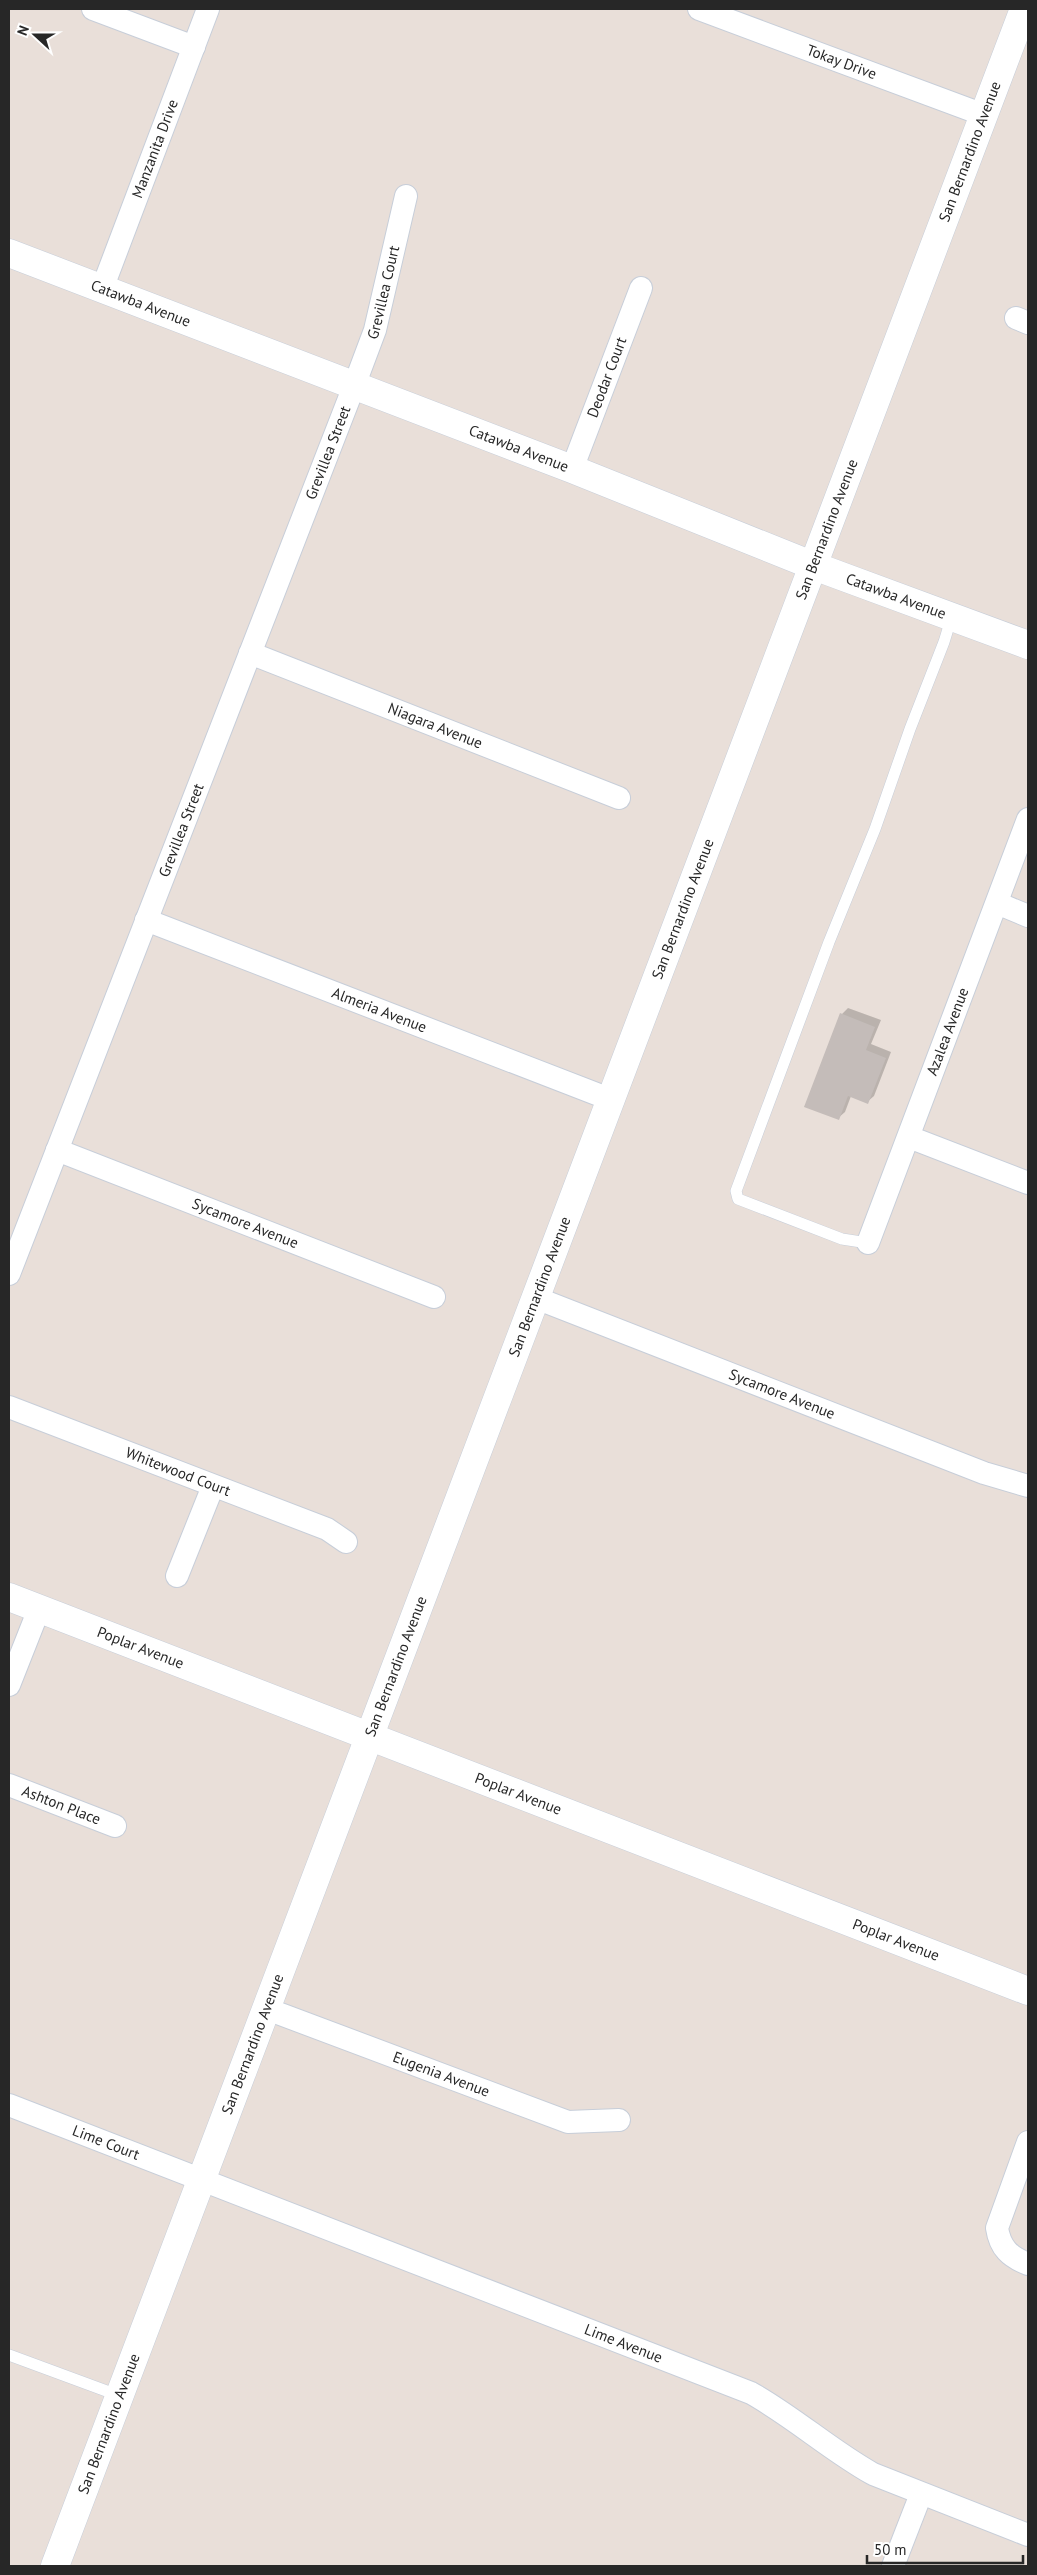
<svg xmlns="http://www.w3.org/2000/svg" width="1037" height="2575" viewBox="0 0 1037 2575" font-family="'PT Sans',sans-serif">
	<style>
		.shadow { fill: #0003 }
		.building { fill: #c4bcb9 }
		.lines { fill: none; stroke-linecap: round; stroke-linejoin: round }
		.lane-casing { stroke: #c7ced9; stroke-width: 12 }
		.street-casing { stroke: #c7ced9; stroke-width: 24 }
		.secondary-casing { stroke: #c7ced9; stroke-width: 29 }
		.lane { stroke: #fff; stroke-width: 11 }
		.street { stroke: #fff; stroke-width: 22 }
		.secondary { stroke: #fff; stroke-width: 28 }
		.labels { text-anchor: middle; stroke-width: 4; stroke-linejoin: round; paint-order: stroke }
		.street-label { font-size: 15px; fill: #272727; stroke: #fff }
	</style>
	<rect width="100%" height="100%" fill="#e9dfd9"/>
	<!-- shadow -->
	<path class="shadow" d="M 848,1008 L 881,1020 L 871,1044 L 891,1052 L 874,1096 L 867,1102 L 851,1096 L 845,1112 L 838,1118 L 842,1014 Z"/>
	<!-- building -->
	<path class="building" d="M 840,1013 L 875,1027 L 866,1050 L 886,1058 L 868,1104 L 848,1096 L 839,1120 L 804,1107 Z"/>
	<g class="lines">
		<defs>
			<path id="lane" d="M 868,1243 L 842,1239 L 738,1199 L 736,1191 L 829,942 L 875,829 L 910,729 L 944,642 L 952,616
				M 9,2355 L 120,2396"/>
			<g id="street">
				<path d="M 93,9 L 194,47"/>
				<path id="s1" d="M 699,9 L 984,115"/>
				<path id="s2" d="M 102,289 L 208,9"/>
				<path d="M 1016,318 L 1028,323"/>
				<path id="s3" d="M 572,469 L 641,288"/>
				<path id="s4" d="M 250,653 L 619,798"/>
				<path d="M 997,903 L 1028,916"/>
				<path id="s5" d="M 146,920 L 612,1100"/>
				<path d="M 909,1137 L 1028,1183"/>
				<path id="s6" d="M 57,1150 L 434,1297"/>
				<path id="s7" d="M 868,1243 L 1028,819"/>
				<path id="s8" d="M 9,1274 L 354,386 L 375,330 L 406,196"/>
				<path id="s9" d="M 536,1298 L 984,1473 L 1028,1486"/>
				<path id="s10" d="M 9,1407 L 327,1529 L 346,1542"/>
				<path d="M 177,1576 L 213,1486"/>
				<path d="M 9,1685 L 39,1609"/>
				<path id="s11" d="M 9,1785 L 115,1826"/>
				<path id="s12" d="M 267,2009 L 568,2122 L 619,2120"/>
				<path id="s13" d="M 9,2105 L 751,2393 C 794,2417 830,2450 873,2474 L 1028,2535"/>
				<path d="M 1028,2142 L 997,2228 C 1000,2248 1010,2257 1028,2264"/>
				<path d="M 893,2566 L 921,2494"/>
			</g>
			<g id="secondary">
				<path id="s14" d="M 9,253 L 572,469 L 814,566 L 1028,645"/>
				<path id="s15" d="M 9,1597 L 1028,1991"/>
				<path id="s16" d="M 55,2566 L 1024,9"/>
			</g>
		</defs>
		<!-- lane casing -->
		<use href="#lane" class="lane-casing"/>
		<!-- street casing -->
		<use href="#street" class="street-casing"/>
		<!-- secondary casing -->
		<use href="#secondary" class="secondary-casing"/>
		<!-- lane -->
		<use href="#lane" class="lane"/>
		<!-- street -->
		<use href="#street" class="street"/>
		<!-- secondary -->
		<use href="#secondary" class="secondary"/>
	</g>
	<g class="labels">
		<!-- street labels -->
		<g class="street-label">
			<text dy="5" stroke="none"><textPath href="#s1" startOffset="152">Tokay Drive</textPath></text>
			<text dy="5" stroke="none"><textPath href="#s2" startOffset="150">Manzanita Drive</textPath></text>
			<text dy="5" stroke="none"><textPath href="#s16" startOffset="2582">San Bernardino Avenue</textPath></text>
			<text dy="5" stroke="none"><textPath href="#s8" startOffset="1051">Grevillea Court</textPath></text>
			<text dy="5" stroke="none"><textPath href="#s14" startOffset="141">Catawba Avenue</textPath></text>
			<text dy="5" stroke="none"><textPath href="#s3" startOffset="98">Deodar Court</textPath></text>
			<text dy="5" stroke="none"><textPath href="#s14" startOffset="546">Catawba Avenue</textPath></text>
			<text dy="5" stroke="none"><textPath href="#s8" startOffset="881">Grevillea Street</textPath></text>
			<text dy="5" stroke="none"><textPath href="#s16" startOffset="2178">San Bernardino Avenue</textPath></text>
			<text dy="5" stroke="none"><textPath href="#s14" startOffset="951">Catawba Avenue</textPath></text>
			<text dy="5" stroke="none"><textPath href="#s4" startOffset="199">Niagara Avenue</textPath></text>
			<text dy="5" stroke="none"><textPath href="#s8" startOffset="476">Grevillea Street</textPath></text>
			<text dy="5" stroke="none"><textPath href="#s16" startOffset="1772">San Bernardino Avenue</textPath></text>
			<text dy="5" stroke="none"><textPath href="#s5" startOffset="250">Almeria Avenue</textPath></text>
			<text dy="5" stroke="none"><textPath href="#s7" startOffset="226">Azalea Avenue</textPath></text>
			<text dy="5" stroke="none"><textPath href="#s6" startOffset="202">Sycamore Avenue</textPath></text>
			<text dy="5" stroke="none"><textPath href="#s16" startOffset="1368">San Bernardino Avenue</textPath></text>
			<text dy="5" stroke="none"><textPath href="#s9" startOffset="264">Sycamore Avenue</textPath></text>
			<text dy="5" stroke="none"><textPath href="#s10" startOffset="181">Whitewood Court</textPath></text>
			<text dy="5" stroke="none"><textPath href="#s15" startOffset="141">Poplar Avenue</textPath></text>
			<text dy="5" stroke="none"><textPath href="#s16" startOffset="962">San Bernardino Avenue</textPath></text>
			<text dy="5" stroke="none"><textPath href="#s15" startOffset="546">Poplar Avenue</textPath></text>
			<text dy="5" stroke="none"><textPath href="#s11" startOffset="56">Ashton Place</textPath></text>
			<text dy="5" stroke="none"><textPath href="#s15" startOffset="951">Poplar Avenue</textPath></text>
			<text dy="5" stroke="none"><textPath href="#s16" startOffset="558">San Bernardino Avenue</textPath></text>
			<text dy="5" stroke="none"><textPath href="#s12" startOffset="186">Eugenia Avenue</textPath></text>
			<text dy="5" stroke="none"><textPath href="#s13" startOffset="104">Lime Court</textPath></text>
			<text dy="5" stroke="none"><textPath href="#s13" startOffset="659">Lime Avenue</textPath></text>
			<text dy="5" stroke="none"><textPath href="#s16" startOffset="152">San Bernardino Avenue</textPath></text>
		</g>
	</g>
	<!-- border -->
	<rect width="1037" height="2575" fill="none" stroke="#272727" stroke-width="20"/>
	<!-- north arrow -->
	<g transform="translate(35 35) rotate(291)" stroke="#ffffff" stroke-width="4" paint-order="stroke">
	<path d="M0-4L9 19L0 12L-9 19Z" fill="#272727"/>
	<text y="-8" font-size="14" font-weight="bold" text-anchor="middle" fill="#272727">N</text>
	</g>
	<!-- scale -->
	<path d="M867 2555v8h156v-8" fill="none" stroke="#272727" stroke-width="2.5"/>
	<text x="874" y="2555" font-size="15" fill="#272727" stroke="#ffffff" stroke-width="4" paint-order="stroke">50 m</text>
</svg>
